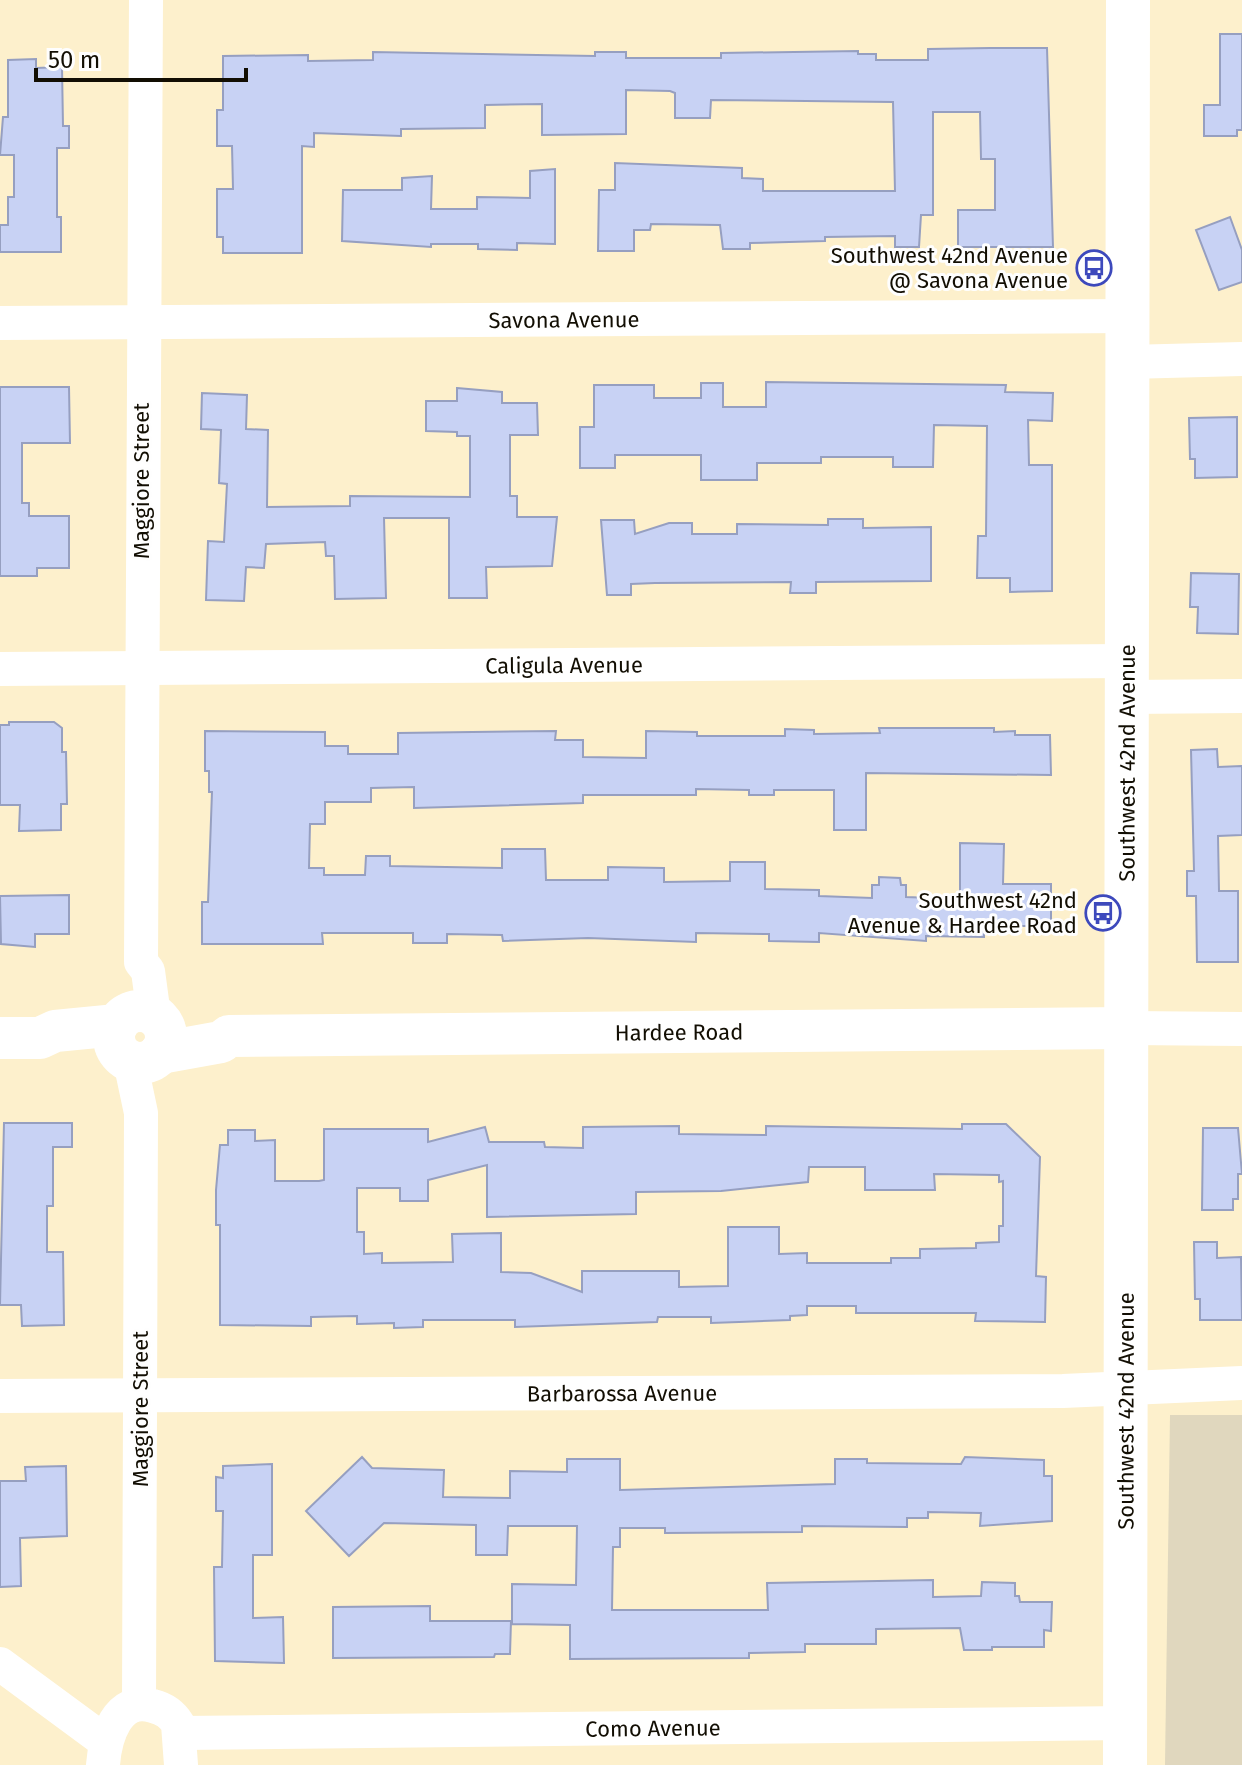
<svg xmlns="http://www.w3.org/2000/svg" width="1242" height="1765" viewBox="0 0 1242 1765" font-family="'Fira Sans',sans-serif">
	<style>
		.green { fill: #e0d7be }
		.building { fill: #c8d2f4; stroke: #969fc0; stroke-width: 2; fill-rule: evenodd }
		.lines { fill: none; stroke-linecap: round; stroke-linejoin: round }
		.minor { stroke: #fff; stroke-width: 34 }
		.tertiary { stroke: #fff; stroke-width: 42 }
		.secondary { stroke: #fff; stroke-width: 44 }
		.labels { text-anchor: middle; stroke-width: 6; stroke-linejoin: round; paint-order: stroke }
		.poi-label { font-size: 22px; fill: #120e03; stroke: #fefefe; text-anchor: end }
		.street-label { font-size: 22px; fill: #120e03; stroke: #fefefe }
	</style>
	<rect width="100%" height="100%" fill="#fdf0cc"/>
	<!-- green -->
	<path class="green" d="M 1170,1415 L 1242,1415 L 1242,1765 L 1165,1765 Z"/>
	<!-- building -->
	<path class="building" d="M 1220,34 L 1242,34 L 1242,130 L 1237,130 L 1237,136 L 1204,136 L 1204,105 L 1220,105 Z
		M 990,48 L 1047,48 L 1053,247 L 958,247 L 958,210 L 995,210 L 995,159 L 981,159 L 980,112 L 933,112 L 933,215 L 921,215 L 919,247 L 895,247 L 895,236 L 825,237 L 825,241 L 750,243 L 750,249 L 723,249 L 720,225 L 651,224 L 650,230 L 634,230 L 634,251 L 598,251 L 599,190 L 615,190 L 615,163 L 742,168 L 742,178 L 763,179 L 763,191 L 895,191 L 893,102 L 711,100 L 710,118 L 675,118 L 675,93 L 670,91 L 626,90 L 626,134 L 542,135 L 542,104 L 485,105 L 485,128 L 401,129 L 401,136 L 314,133 L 314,147 L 302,146 L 302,253 L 223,253 L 223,237 L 217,237 L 217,189 L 233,189 L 232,146 L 217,146 L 217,110 L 223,110 L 223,56 L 308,55 L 308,61 L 373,60 L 373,52 L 595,56 L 595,52 L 626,52 L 626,58 L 721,58 L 721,53 L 858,51 L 858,54 L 876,54 L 876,60 L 928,60 L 928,49 Z
		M 36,59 L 36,68 L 62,67 L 63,126 L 69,126 L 69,148 L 57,148 L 57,217 L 61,217 L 61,252 L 0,252 L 0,225 L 8,225 L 8,197 L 14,197 L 14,155 L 0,155 L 3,117 L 8,117 L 8,60 Z
		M 555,169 L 555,244 L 517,243 L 517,250 L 478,249 L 478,244 L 431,244 L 431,247 L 342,241 L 343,190 L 402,190 L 402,178 L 432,176 L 431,209 L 477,209 L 477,197 L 530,198 L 530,171 Z
		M 1230,217 L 1242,250 L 1242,282 L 1219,290 L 1196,230 Z
		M 766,382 L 1006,385 L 1005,392 L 1053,393 L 1052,421 L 1028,420 L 1029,465 L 1052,465 L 1052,591 L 1010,592 L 1010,578 L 977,578 L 978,536 L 986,536 L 987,426 L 934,425 L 933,467 L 893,467 L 893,457 L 821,457 L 821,463 L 757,463 L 757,480 L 701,480 L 701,455 L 615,455 L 615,468 L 580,468 L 580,427 L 594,427 L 594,385 L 654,385 L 654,398 L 701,398 L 701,383 L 723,383 L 723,407 L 766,407 Z
		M 0,387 L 69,387 L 70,443 L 22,443 L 22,503 L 29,503 L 29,516 L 69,516 L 69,568 L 37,568 L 37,576 L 0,576 Z
		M 457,388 L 502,392 L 502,403 L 537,403 L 538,435 L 510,435 L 510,496 L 517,496 L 517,517 L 557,517 L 552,566 L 486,567 L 487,598 L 449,598 L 449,518 L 384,518 L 386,598 L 335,599 L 334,556 L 326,556 L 325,542 L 266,544 L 264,568 L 246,567 L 244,601 L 206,600 L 208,541 L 224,542 L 227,484 L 219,483 L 221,430 L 201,429 L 202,393 L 247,395 L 246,429 L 268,430 L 267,507 L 350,506 L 350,496 L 470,497 L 470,436 L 457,436 L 457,432 L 426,431 L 426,401 L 457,401 Z
		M 1237,417 L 1237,477 L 1195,478 L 1195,459 L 1190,459 L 1189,418 Z
		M 828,519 L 863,519 L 863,528 L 931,527 L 931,581 L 816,582 L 816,593 L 790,593 L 791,582 L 655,583 L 631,584 L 631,595 L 607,595 L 601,520 L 634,520 L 635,534 L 669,523 L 692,523 L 692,534 L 737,534 L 737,524 L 828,525 Z
		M 1191,573 L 1239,574 L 1238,634 L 1197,633 L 1198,607 L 1190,607 Z
		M 9,722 L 54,722 L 62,728 L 62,752 L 66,752 L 67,804 L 61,804 L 61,830 L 19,831 L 20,805 L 0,805 L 0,725 L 9,725 Z
		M 879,728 L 994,728 L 994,732 L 1015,731 L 1015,735 L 1050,735 L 1051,775 L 866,773 L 866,830 L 834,830 L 834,790 L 774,790 L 774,795 L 749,795 L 749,790 L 696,789 L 696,795 L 583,795 L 583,803 L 414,808 L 414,787 L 371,788 L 371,802 L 325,802 L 325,824 L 310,824 L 309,868 L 324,868 L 324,875 L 365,875 L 366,856 L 390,856 L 390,866 L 502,868 L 502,849 L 545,849 L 546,880 L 608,880 L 608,867 L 664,868 L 664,882 L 730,881 L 730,862 L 765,862 L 765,889 L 819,890 L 819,896 L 872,898 L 872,885 L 879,885 L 879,877 L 900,878 L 901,885 L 906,885 L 906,897 L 960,899 L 960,843 L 1004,844 L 1003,884 L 1051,884 L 1051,926 L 1013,926 L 1013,932 L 984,932 L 984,937 L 926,936 L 926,941 L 819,933 L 819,942 L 769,941 L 769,934 L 696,933 L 696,942 L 588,938 L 503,941 L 502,935 L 447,934 L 447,943 L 413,943 L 413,933 L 322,933 L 323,944 L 202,944 L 202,902 L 208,902 L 212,792 L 209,792 L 209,771 L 205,771 L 205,731 L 325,732 L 325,746 L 348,746 L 348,754 L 398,754 L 398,733 L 556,731 L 555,740 L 583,740 L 583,757 L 646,758 L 646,731 L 697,732 L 697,736 L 785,736 L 785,729 L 814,730 L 814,734 L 880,733 Z
		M 1217,749 L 1218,767 L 1242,766 L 1242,835 L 1218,836 L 1219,891 L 1238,891 L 1238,962 L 1197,962 L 1196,896 L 1187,896 L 1187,871 L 1194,871 L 1191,750 Z
		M 69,895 L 69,934 L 35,934 L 35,947 L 1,944 L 0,896 Z
		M 4,1123 L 72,1123 L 72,1147 L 53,1147 L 53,1206 L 47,1206 L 47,1252 L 63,1252 L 64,1325 L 22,1326 L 21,1305 L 0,1305 Z
		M 962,1124 L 1006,1124 L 1040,1157 L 1036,1276 L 1046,1277 L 1045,1322 L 975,1321 L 976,1313 L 856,1313 L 856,1306 L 807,1306 L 807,1315 L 790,1316 L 790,1320 L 739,1322 L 711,1323 L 711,1317 L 658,1317 L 657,1322 L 515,1327 L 515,1320 L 423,1320 L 423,1327 L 394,1328 L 394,1323 L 357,1324 L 357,1316 L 311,1317 L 311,1326 L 220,1325 L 220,1225 L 216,1225 L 216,1190 L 220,1145 L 228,1145 L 228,1130 L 255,1130 L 255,1141 L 275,1140 L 275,1181 L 319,1181 L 324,1180 L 324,1129 L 428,1129 L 428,1142 L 485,1127 L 489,1142 L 544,1142 L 545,1147 L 583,1148 L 583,1127 L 679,1126 L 679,1134 L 766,1135 L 766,1126 L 962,1129 ZM 487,1165 L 487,1217 L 636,1214 L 636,1192 L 721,1191 L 808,1182 L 809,1167 L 865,1167 L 865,1190 L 935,1190 L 934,1174 L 999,1175 L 999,1182 L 1003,1181 L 1003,1226 L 999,1226 L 999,1242 L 976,1243 L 976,1248 L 920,1249 L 920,1258 L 891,1258 L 891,1263 L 807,1263 L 807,1253 L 779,1254 L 779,1227 L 728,1227 L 728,1286 L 679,1287 L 679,1271 L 582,1271 L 582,1292 L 531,1273 L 501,1272 L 501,1233 L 452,1234 L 453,1262 L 382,1263 L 382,1253 L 364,1254 L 364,1232 L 357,1232 L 357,1188 L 400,1188 L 400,1201 L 428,1201 L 428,1180 Z
		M 1203,1128 L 1238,1128 L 1242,1174 L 1238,1174 L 1238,1199 L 1233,1199 L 1233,1210 L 1202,1210 Z
		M 1194,1242 L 1217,1242 L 1217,1258 L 1241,1257 L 1242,1320 L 1200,1320 L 1200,1299 L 1195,1299 Z
		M 362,1457 L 372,1468 L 444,1470 L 443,1497 L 510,1498 L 510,1471 L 567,1472 L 567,1459 L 620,1459 L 620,1490 L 835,1484 L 835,1459 L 867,1459 L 867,1463 L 961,1464 L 965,1457 L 1044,1460 L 1044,1476 L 1052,1476 L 1052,1521 L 980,1526 L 981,1513 L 928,1512 L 928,1518 L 907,1518 L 907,1527 L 802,1526 L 802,1532 L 665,1533 L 665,1528 L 620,1528 L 620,1547 L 613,1547 L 612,1610 L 768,1610 L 767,1583 L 933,1580 L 933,1597 L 981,1596 L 982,1582 L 1015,1583 L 1015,1596 L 1019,1596 L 1020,1602 L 1052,1602 L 1051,1631 L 1044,1630 L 1044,1647 L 992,1647 L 992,1650 L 964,1650 L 960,1628 L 876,1629 L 876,1644 L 805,1644 L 805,1652 L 749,1653 L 749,1658 L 570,1659 L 570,1625 L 512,1624 L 512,1584 L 576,1585 L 577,1526 L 508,1526 L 507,1555 L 476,1555 L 476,1525 L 384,1523 L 349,1556 L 306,1511 Z
		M 272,1464 L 272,1555 L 253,1555 L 253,1618 L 283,1617 L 284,1663 L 215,1661 L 214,1567 L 222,1567 L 223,1511 L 216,1511 L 216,1477 L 223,1478 L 223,1466 Z
		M 66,1466 L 67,1536 L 20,1538 L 21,1586 L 0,1587 L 0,1481 L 26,1481 L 25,1467 Z
		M 430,1606 L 430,1621 L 511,1621 L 510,1654 L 495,1654 L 494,1657 L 333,1658 L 333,1607 Z"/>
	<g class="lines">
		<!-- minor -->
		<g class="minor">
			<path d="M 146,0 L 141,962 L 148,971 L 154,1016"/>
			<path id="s1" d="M 0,323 L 1128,316"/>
			<path d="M 1128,362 L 1242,359"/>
			<path id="s2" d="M 0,669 L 1127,661"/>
			<path d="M 1127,697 L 1242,696"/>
			<path d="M 1128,1028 L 1242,1029"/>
			<path d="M 130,1061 L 141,1113 L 139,1704"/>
			<path id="s3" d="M 0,1396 L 1063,1391 L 1242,1383"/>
			<path d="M 0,1664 L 106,1742"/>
			<path id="s4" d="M 181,1733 L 1126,1723"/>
			<path d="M 103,1765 C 105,1738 117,1695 153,1706 C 165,1709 172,1714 178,1724 L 181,1765"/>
		</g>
		<!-- tertiary -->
		<g class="tertiary">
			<circle cx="140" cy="1037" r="26"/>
			<path d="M 0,1038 L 40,1038 L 55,1031 L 117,1025"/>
			<path id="s5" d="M 160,1053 L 221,1042 L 229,1036 L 1128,1028"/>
		</g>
		<!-- secondary -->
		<path class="secondary" id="s6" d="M 1125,1765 L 1128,0"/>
	</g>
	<!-- icons -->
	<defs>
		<symbol id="bus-ring" viewBox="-11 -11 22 22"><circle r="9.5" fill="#fefefe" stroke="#3d49bc" stroke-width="1.5"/><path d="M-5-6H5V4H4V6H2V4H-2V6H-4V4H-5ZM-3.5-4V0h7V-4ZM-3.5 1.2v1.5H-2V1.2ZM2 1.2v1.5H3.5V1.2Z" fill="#3d49bc"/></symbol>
	</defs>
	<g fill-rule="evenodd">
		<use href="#bus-ring" x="1074" y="248" width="40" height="40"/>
		<use href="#bus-ring" x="1083" y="893" width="40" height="40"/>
	</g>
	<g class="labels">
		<!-- poi labels -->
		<g class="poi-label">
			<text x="1068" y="263">Southwest 42nd Avenue<tspan x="1068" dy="25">@ Savona Avenue</tspan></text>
			<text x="1077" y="908">Southwest 42nd<tspan x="1077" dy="25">Avenue &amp; Hardee Road</tspan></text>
		</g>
		<!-- street labels -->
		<g class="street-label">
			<text dy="8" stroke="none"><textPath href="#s1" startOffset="564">Savona Avenue</textPath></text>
			<text transform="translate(141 481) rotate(-90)" y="8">Maggiore Street</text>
			<text dy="8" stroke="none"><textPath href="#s2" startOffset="564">Caligula Avenue</textPath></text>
			<text dy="8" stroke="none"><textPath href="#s6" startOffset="1002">Southwest 42nd Avenue</textPath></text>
			<text dy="8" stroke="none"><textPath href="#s5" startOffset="522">Hardee Road</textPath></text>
			<text dy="8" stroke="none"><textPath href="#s3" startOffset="622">Barbarossa Avenue</textPath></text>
			<text transform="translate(140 1409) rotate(-90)" y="8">Maggiore Street</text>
			<text dy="8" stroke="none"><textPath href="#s6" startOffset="354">Southwest 42nd Avenue</textPath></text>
			<text dy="8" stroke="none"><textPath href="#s4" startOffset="472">Como Avenue</textPath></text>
		</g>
	</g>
	<!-- scale -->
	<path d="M36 68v12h210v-12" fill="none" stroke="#120e03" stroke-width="4"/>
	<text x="48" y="68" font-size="24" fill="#120e03" stroke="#fefefe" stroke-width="6" paint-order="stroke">50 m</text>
</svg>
